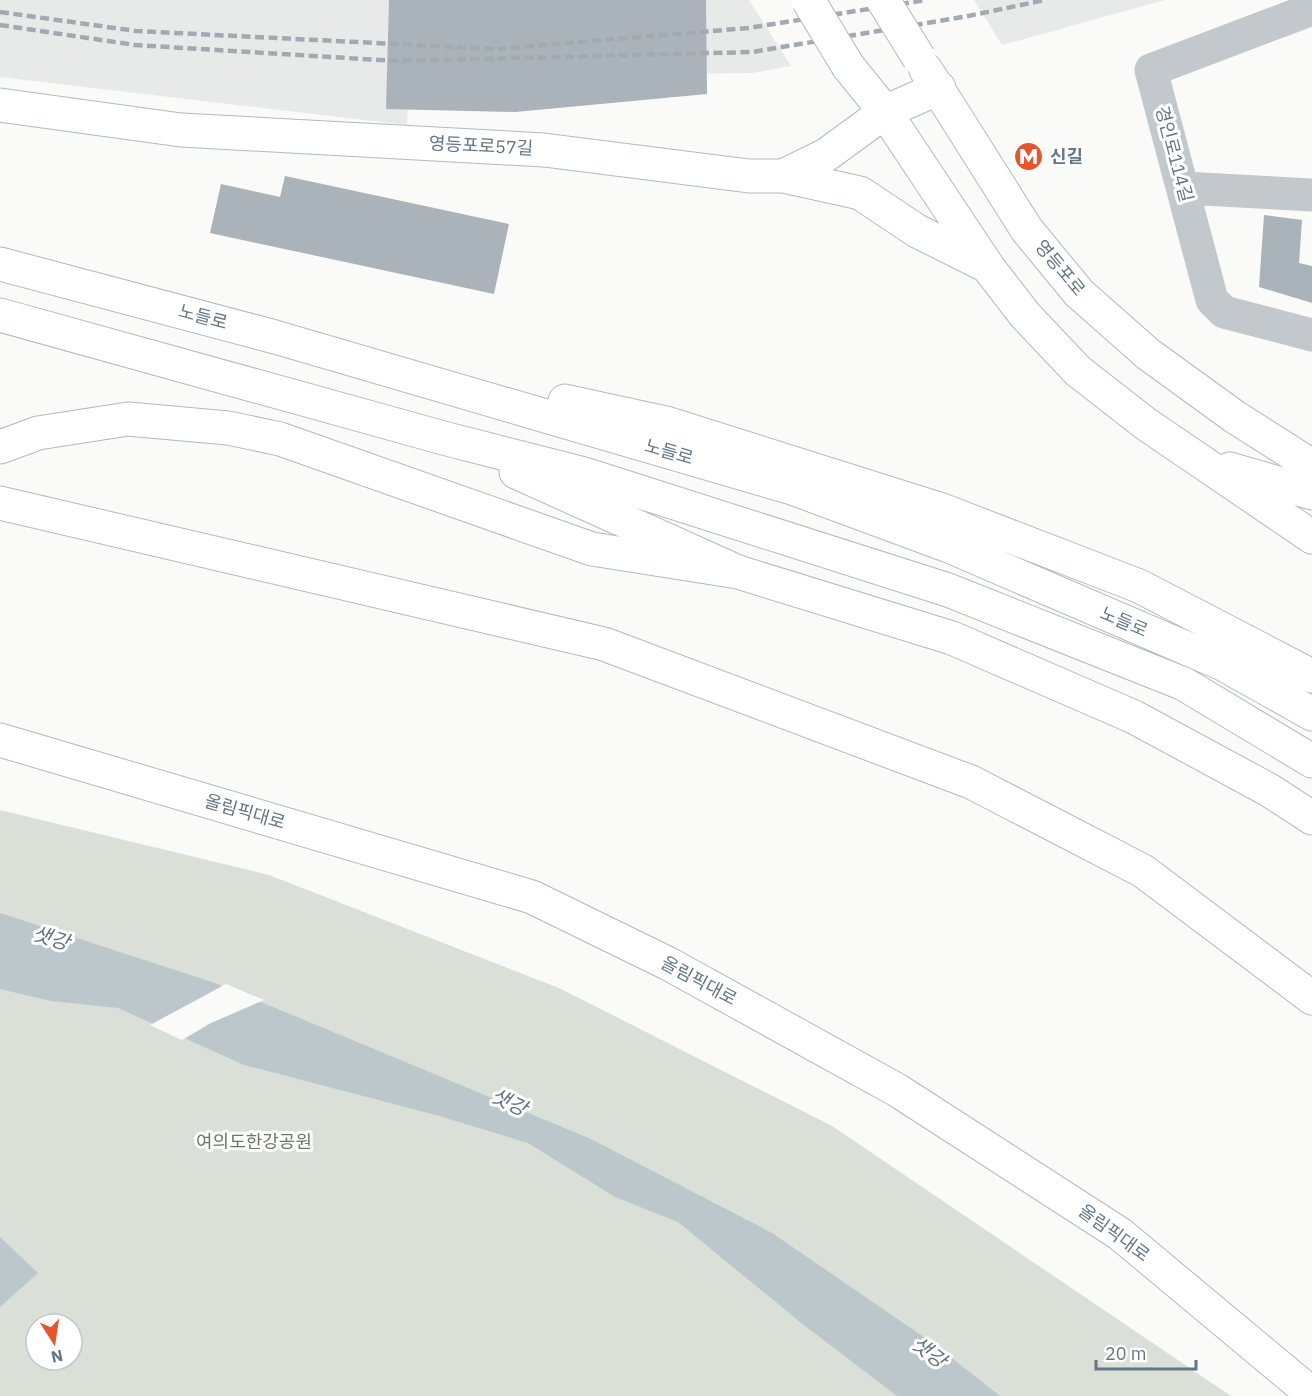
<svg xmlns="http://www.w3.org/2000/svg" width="1312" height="1396" viewBox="0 0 1312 1396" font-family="'IBM Plex Sans','Noto Sans KR',sans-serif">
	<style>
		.built { fill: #e8e9e9 }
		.green { fill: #dadfd7; fill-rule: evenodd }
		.water { fill: #bbc7cb }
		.pier { fill: #fafaf8 }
		.building { fill: #aab3b9 }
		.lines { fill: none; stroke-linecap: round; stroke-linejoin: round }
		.secondary-casing { stroke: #b3babf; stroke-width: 35 }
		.primary-casing { stroke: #b5babe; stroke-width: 35 }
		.highway-casing { stroke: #b4b9bd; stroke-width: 35 }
		.street { stroke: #c3c8cc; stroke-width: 33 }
		.secondary { stroke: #fff; stroke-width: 33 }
		.primary { stroke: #fff; stroke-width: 33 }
		.highway { stroke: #fff; stroke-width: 33 }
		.rail { stroke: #a2aab0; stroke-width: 4.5; stroke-dasharray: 9 4.5; stroke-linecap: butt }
		.secondary-bridge-casing { stroke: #b3babf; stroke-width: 35; stroke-linecap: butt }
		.secondary-bridge { stroke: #fff; stroke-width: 33 }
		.labels { text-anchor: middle; stroke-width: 6; stroke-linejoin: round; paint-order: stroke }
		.street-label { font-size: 18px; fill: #657683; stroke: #fff }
		.poi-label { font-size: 18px; font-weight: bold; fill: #657683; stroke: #fff; text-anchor: start }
		.park-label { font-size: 18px; fill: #687a64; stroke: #fff }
		.water-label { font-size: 20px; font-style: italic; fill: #60757c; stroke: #fff }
	</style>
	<rect width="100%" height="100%" fill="#fafaf8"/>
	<!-- built -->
	<path class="built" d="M 0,0 L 749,0 L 791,66 L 753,73 L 409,77 L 407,125 L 0,77 Z
		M 974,0 L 1165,0 L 1002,45 Z"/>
	<!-- green -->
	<path class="green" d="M 0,810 L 269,875 L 559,988 L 832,1126 L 1231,1396 L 0,1396 ZM 36,1324 L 72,1324 L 72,1360 L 36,1360 Z"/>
	<!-- water -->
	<path class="water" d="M 0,913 L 215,983 L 591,1139 L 772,1233 L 934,1344 L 1000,1396 L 897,1396 L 800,1322 L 678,1222 L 615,1197 L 528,1143 L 436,1115 L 244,1065 L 118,1008 L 51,1001 L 0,989 Z
		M 0,1237 L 38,1273 L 0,1307 Z"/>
	<!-- pier -->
	<path class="pier" d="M 226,984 L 264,1000 L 211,1023 L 182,1040 L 150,1025 Z"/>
	<!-- building -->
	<path class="building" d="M 389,0 L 706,0 L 707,94 L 515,112 L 386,109 Z
		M 285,176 L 509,224 L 494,294 L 210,233 L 221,184 L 280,197 Z
		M 1264,215 L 1302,220 L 1299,263 L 1312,266 L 1312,303 L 1259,287 Z"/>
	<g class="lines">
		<defs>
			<path id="secondary" d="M 848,66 L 885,112 L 988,267 L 1025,315 L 1078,371 L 1146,424 L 1312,537
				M 926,70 L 1027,230 L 1079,293 L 1148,354 L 1235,417 L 1312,466
				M 0,105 L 181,130 L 544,150 L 749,176 L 783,176 L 826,155 L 885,112 L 939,88
				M 783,176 L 860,193 L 917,231 L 987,266
				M 1230,469 L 1312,493"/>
			<path id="primary" d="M 0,264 L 275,337 L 792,488 L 949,546 L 1223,664 L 1312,714
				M 0,315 L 447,439 L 584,474 L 948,590 L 1184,684 L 1312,761
				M 565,401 L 666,423 L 942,510 L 1139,586 L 1312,676
				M 516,472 L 738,572 L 952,638 L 1134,717 L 1269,790 L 1312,818"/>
			<path id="highway" d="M 0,447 L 38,433 L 128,419 L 228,428 L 280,439 L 592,549 L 738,572
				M 0,503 L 604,644 L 971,782 L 1143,871 L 1312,998
				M 0,740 L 532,897 L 669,964 L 897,1090 L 1120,1234 L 1312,1394"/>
		</defs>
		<!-- secondary casing -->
		<use href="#secondary" class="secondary-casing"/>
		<!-- primary casing -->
		<use href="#primary" class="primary-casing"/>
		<!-- highway casing -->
		<use href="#highway" class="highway-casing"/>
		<!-- street -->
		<path class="street" d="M 1312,9 L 1151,70 L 1212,300 L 1224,312 L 1312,335
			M 1184,188 L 1312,195"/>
		<!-- secondary -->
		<use href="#secondary" class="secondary"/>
		<!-- primary -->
		<use href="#primary" class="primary"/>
		<!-- highway -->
		<use href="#highway" class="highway"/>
		<!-- rail -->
		<path class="rail" d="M 0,12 L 136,31 L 496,49 L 748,28 L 926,0
			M 0,25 L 135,45 L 396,61 L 752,52 L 963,17 L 1045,0"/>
		<defs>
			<path id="secondary-bridge" d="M 808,0 L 848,66
				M 883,0 L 919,58"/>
		</defs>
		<!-- secondary-bridge casing -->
		<use href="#secondary-bridge" class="secondary-bridge-casing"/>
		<!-- secondary-bridge -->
		<use href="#secondary-bridge" class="secondary-bridge"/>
	</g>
	<!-- icons -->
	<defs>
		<symbol id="metro-disc" viewBox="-11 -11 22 22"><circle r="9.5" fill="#e4572e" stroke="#fff"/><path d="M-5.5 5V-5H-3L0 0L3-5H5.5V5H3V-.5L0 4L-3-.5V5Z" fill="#fff"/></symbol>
	</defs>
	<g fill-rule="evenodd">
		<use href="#metro-disc" x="1012" y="140" width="33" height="33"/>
	</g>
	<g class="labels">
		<!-- street labels -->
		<g class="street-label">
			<text transform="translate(481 146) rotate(3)" y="6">영등포로57길</text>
			<text transform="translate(1174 154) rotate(75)" y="6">경인로114길</text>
			<text transform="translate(1060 268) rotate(50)" y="6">영등포로</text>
			<text transform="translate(203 317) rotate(15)" y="6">노들로</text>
			<text transform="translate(669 452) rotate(16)" y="6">노들로</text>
			<text transform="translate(1124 622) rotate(23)" y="6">노들로</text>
			<text transform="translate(245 812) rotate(16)" y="6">올림픽대로</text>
			<text transform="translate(699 981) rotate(28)" y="6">올림픽대로</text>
			<text transform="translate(1114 1233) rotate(36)" y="6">올림픽대로</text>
		</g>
		<!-- poi labels -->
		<g class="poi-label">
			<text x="1050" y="163">신길</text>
		</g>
		<!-- park labels -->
		<g class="park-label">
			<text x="254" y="1148">여의도한강공원</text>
		</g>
		<!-- water labels -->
		<g class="water-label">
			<text transform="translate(51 938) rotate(17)" y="7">샛강</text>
			<text transform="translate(509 1102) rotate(26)" y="7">샛강</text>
			<text transform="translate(929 1352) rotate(38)" y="7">샛강</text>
		</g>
	</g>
	<!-- north arrow -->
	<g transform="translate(54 1342) rotate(168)"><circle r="28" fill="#ffffff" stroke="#c1c8cd" stroke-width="1.5"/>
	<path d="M0-4.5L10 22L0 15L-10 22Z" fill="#e4572e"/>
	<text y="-9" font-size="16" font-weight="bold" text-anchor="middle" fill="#657683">N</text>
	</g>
	<!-- scale -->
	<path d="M1096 1360v9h100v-9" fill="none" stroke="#657683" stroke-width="3"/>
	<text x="1105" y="1360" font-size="18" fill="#657683" stroke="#ffffff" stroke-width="4.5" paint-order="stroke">20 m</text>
</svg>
